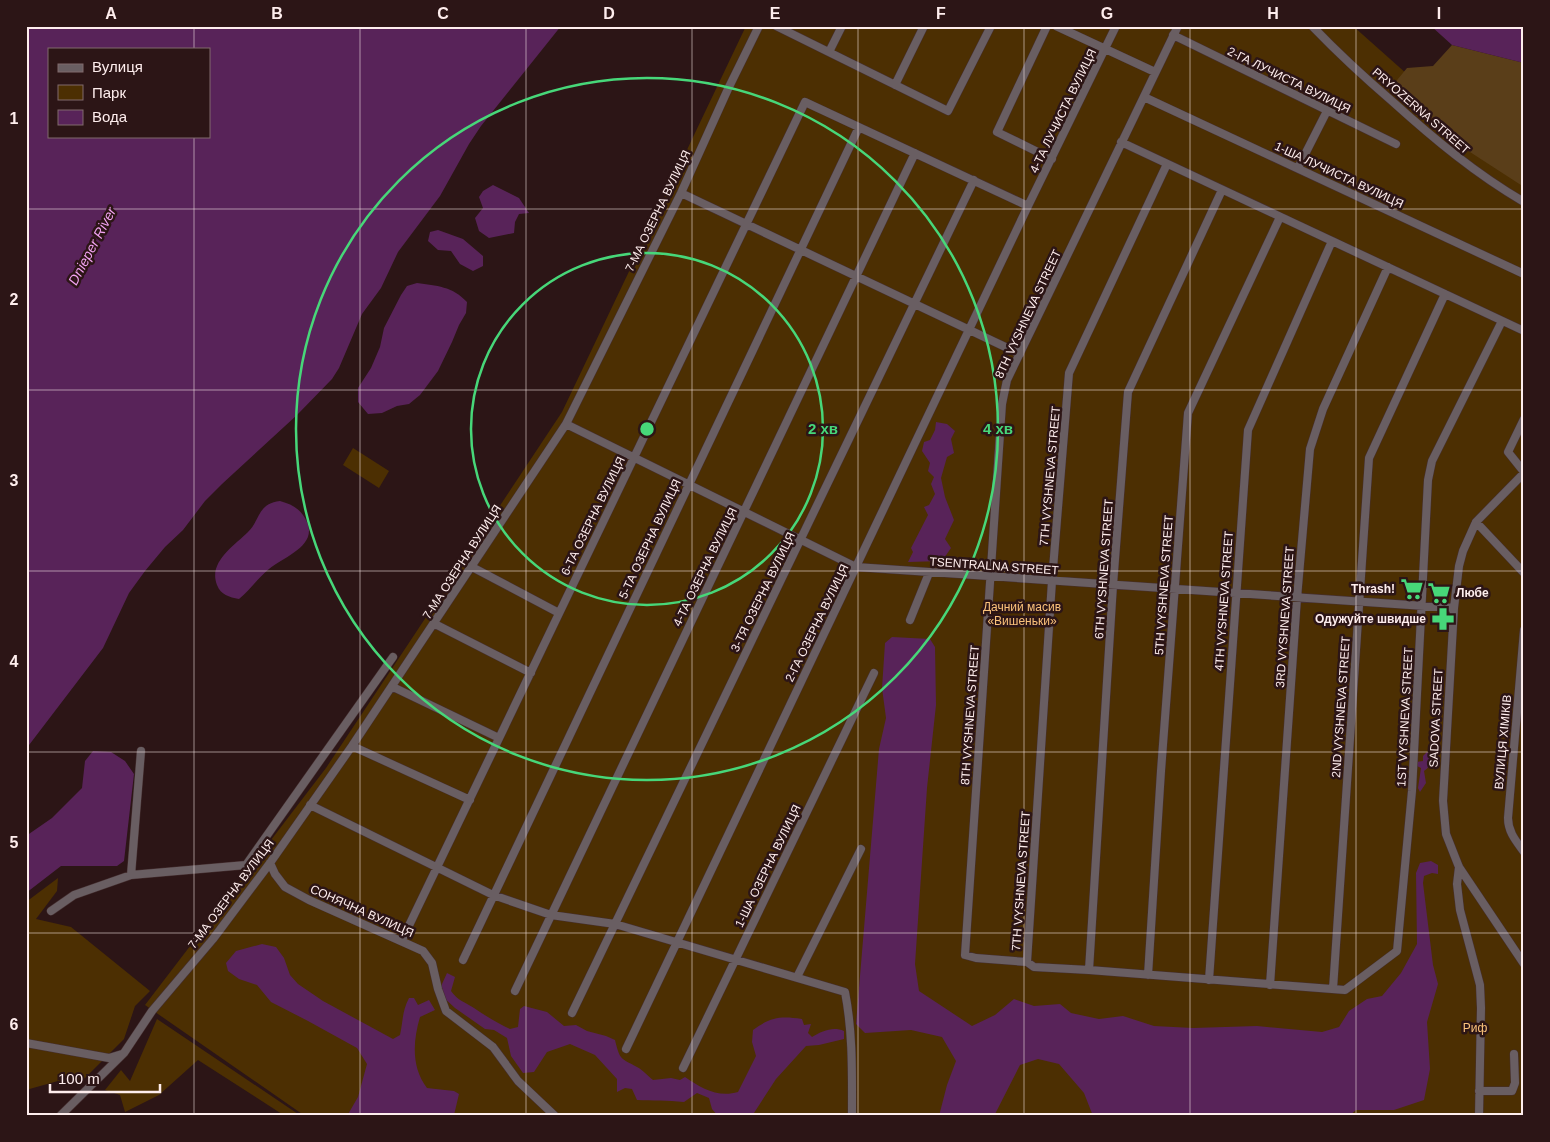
<svg xmlns="http://www.w3.org/2000/svg" width="1550" height="1142" viewBox="0 0 1550 1142" font-family="Helvetica,sans-serif">
	<style>
		.green { fill: #4c2f02 }
		.forest { fill: #5a3e19 }
		.water { fill: #582359; fill-rule: evenodd }
		.lines { fill: none; stroke-linecap: round; stroke-linejoin: round }
		.minor-casing { stroke: #452f30; stroke-width: 9 }
		.minor { stroke: #695e62; stroke-width: 8 }
		.grid { fill: none; stroke: #feeded; stroke-width: 1; stroke-opacity: 0.55 }
		.ring { fill: none; stroke: #47d779; stroke-width: 2.5 }
		.labels { text-anchor: middle; stroke-width: 5; stroke-linejoin: round; paint-order: stroke }
		.street-label { font-size: 12px; fill: #feeded; stroke: #2c1516 }
		.poi-label { font-size: 12px; font-weight: bold; fill: #feeded; stroke: #2c1516; text-anchor: end }
		.park-label { font-size: 12px; fill: #fbc27b; stroke: #2c1516 }
		.water-label { font-size: 14px; font-style: italic; fill: #f2a3f2; stroke: #2c1516 }
		.centre { fill: #47d779; stroke: #2c1516; stroke-width: 2.5 }
		.ring-label { font-size: 15px; text-anchor: middle; font-weight: bold; fill: #47d779; stroke: #2c1516; stroke-width: 5; stroke-linejoin: round; paint-order: stroke }
		.neatline { fill: none; stroke: #feeded; stroke-width: 2 }
		.grid-label { font-size: 16px; text-anchor: middle; font-weight: bold; fill: #feeded }
	</style>
	<rect width="100%" height="100%" fill="#2c1516"/>
	<!-- green -->
	<path class="green" d="M 746,26 L 1353,26 L 1498,155 L 1524,170 L 1524,1116 L 305,1116 L 145,1005 L 326,768 L 562,412 Z
		M 353,448 L 389,471 L 379,488 L 343,465 Z
		M 58,878 L 57,891 L 36,919 L 71,927 L 150,991 L 135,1006 L 124,1039 L 82,1081 L 72,1077 L 26,1090 L 26,902 Z
		M 157,1019 L 301,1116 L 285,1116 L 198,1060 L 159,1095 L 125,1112 L 120,1095 L 105,1090 L 121,1070 L 130,1081 Z"/>
	<!-- forest -->
	<path class="forest" d="M 1452,45 L 1524,63 L 1524,187 L 1470,152 L 1393,85 L 1407,68 L 1433,66 Z"/>
	<!-- water -->
	<path class="water" d="M 26,26 L 561,26 L 481,126 L 469,144 L 440,196 L 398,252 L 381,288 L 362,314 L 339,368 L 332,379 L 297,415 L 222,484 L 205,501 L 183,530 L 165,547 L 145,571 L 129,593 L 103,648 L 26,749 ZM 49,49 L 209,49 L 209,136 L 49,136 Z
		M 1431,26 L 1524,26 L 1524,63 L 1452,45 Z
		M 493,185 L 519,198 L 529,213 L 519,214 L 515,222 L 514,233 L 489,238 L 479,231 L 475,218 L 483,208 L 479,197 L 483,191 Z
		M 438,230 L 463,239 L 483,256 L 483,266 L 473,271 L 460,264 L 451,251 L 438,250 L 428,241 L 430,232 Z
		M 417,283 C 437,286 452,286 467,302 L 466,313 L 459,325 L 452,342 L 438,371 L 420,395 L 409,404 L 397,406 L 382,413 L 368,414 L 358,402 L 358,388 L 371,368 L 380,347 L 384,328 L 401,295 L 407,286 Z
		M 936,422 L 947,424 L 955,431 L 951,439 L 954,453 L 947,457 L 941,478 L 945,497 L 954,520 L 945,539 L 951,548 L 942,561 L 908,562 L 913,552 L 911,548 L 928,515 L 924,507 L 929,505 L 935,494 L 931,484 L 934,477 L 928,471 L 930,463 L 922,451 L 924,442 L 930,440 L 935,430 Z
		M 280,501 C 291,504 299,508 305,518 C 321,545 285,556 269,569 C 258,578 250,590 239,599 C 229,597 221,595 217,585 C 208,562 234,546 248,532 C 261,519 257,504 280,501 Z
		M 892,637 L 930,639 L 935,647 L 936,705 L 927,788 L 915,964 L 919,991 L 972,1026 L 995,1015 L 1014,999 L 1034,1006 L 1060,1004 L 1071,1013 L 1099,1019 L 1123,1016 L 1154,1026 L 1193,1028 L 1257,1026 L 1322,1032 L 1339,1027 L 1349,1011 L 1367,999 L 1382,996 L 1401,973 L 1417,944 L 1416,873 L 1420,863 L 1431,861 L 1438,865 L 1438,874 L 1432,873 L 1424,876 L 1423,883 L 1433,965 L 1438,984 L 1427,1022 L 1430,1069 L 1424,1100 L 1394,1110 L 1356,1110 L 1349,1116 L 1093,1116 L 1084,1093 L 1059,1064 L 1038,1059 L 1020,1065 L 994,1116 L 939,1116 L 947,1085 L 956,1061 L 942,1037 L 911,1030 L 865,1033 L 856,1024 L 879,749 L 886,718 L 882,688 L 885,643 Z
		M 93,751 L 111,752 L 125,761 L 134,774 L 124,861 L 117,866 L 61,866 L 26,893 L 26,836 L 52,818 L 82,788 L 85,761 Z
		M 1427,752 L 1432,756 C 1432,762 1430,767 1424,771 L 1426,783 L 1420,792 L 1418,788 L 1421,768 L 1417,766 L 1416,762 L 1423,761 L 1423,756 Z
		M 262,944 L 276,947 L 284,958 L 290,975 L 298,984 L 323,1001 L 393,1039 L 400,1035 C 403,1022 402,1011 409,998 L 414,998 L 418,1005 L 429,1000 L 435,1010 L 420,1017 C 413,1041 411,1067 427,1088 L 454,1091 L 459,1094 L 454,1115 L 347,1116 L 358,1097 L 367,1064 L 357,1048 L 308,1021 L 271,1002 L 257,985 L 239,979 L 228,971 L 226,963 L 236,951 Z
		M 447,973 L 455,977 L 451,991 C 458,1001 465,1002 474,1008 C 486,1016 497,1023 510,1029 L 518,1027 L 520,1009 L 524,1006 L 547,1012 L 564,1026 L 576,1025 L 587,1031 L 606,1036 L 615,1040 C 620,1061 621,1058 637,1067 C 643,1070 648,1076 653,1080 L 671,1078 L 680,1080 L 685,1077 C 701,1088 718,1098 738,1092 L 756,1056 L 752,1042 L 753,1030 C 771,1017 780,1016 802,1019 L 804,1025 L 811,1024 L 808,1033 L 812,1037 C 822,1031 833,1026 844,1031 L 844,1039 L 819,1045 L 806,1046 L 776,1079 L 752,1116 L 718,1116 L 712,1109 L 709,1098 L 697,1093 L 684,1102 C 667,1100 653,1101 637,1100 L 632,1089 L 625,1088 L 617,1092 L 617,1079 L 595,1055 L 570,1044 L 547,1052 L 534,1072 L 523,1073 L 511,1056 L 507,1038 L 494,1030 L 485,1029 L 455,1008 L 442,996 L 442,984 Z"/>
	<g class="lines">
		<defs>
			<path id="minor" d="M 776,26 L 948,111 L 991,26
				M 1047,26 L 997,132 L 1052,159
				M 1056,26 L 1155,72
				M 1178,26 L 1007,380 L 1002,404 L 965,955 L 976,958 L 1027,962 L 1034,967 L 1089,970 L 1345,990 L 1397,951 L 1412,791 L 1428,480 L 1432,461 L 1502,321
				M 1312,26 C 1338,53 1365,78 1393,102 C 1434,139 1476,174 1524,202
				M 1173,35 L 1396,144
				M 829,52 L 842,26
				M 895,85 L 924,26
				M 1144,97 L 1524,274
				M 1121,142 L 1524,331
				M 1298,168 L 1327,111
				M 681,193 L 1020,354
				M 1524,419 L 1508,452 L 1524,472
				M 566,424 L 856,567 L 1454,608
				M 1524,473 L 1476,522 L 1463,551 L 1459,566 L 1454,608 L 1443,801 L 1446,834 L 1459,867 L 1524,964
				M 1476,522 L 1524,573
				M 472,567 L 559,613
				M 910,620 L 929,573
				M 435,624 L 531,673
				M 1524,630 L 1508,818 C 1508,832 1516,841 1524,852
				M 393,687 L 499,738
				M 352,746 L 470,800
				M 310,805 L 493,895 L 551,915 L 615,924 L 845,992 C 853,1033 852,1074 852,1116
				M 270,863 L 275,874 L 285,887 L 309,900 L 423,951 L 432,963 L 438,989 L 446,1011 L 493,1047 L 518,1081 L 555,1116
				M 1459,867 L 1457,884 L 1460,910 L 1480,985 L 1481,1008 L 1479,1116
				M 131,875 L 141,751
				M 51,911 L 74,895 L 131,875 L 246,865 L 393,657
				M 402,940 L 805,102 L 1028,206
				M 463,960 L 859,127
				M 1027,962 L 1052,581 L 1069,373 L 1167,164
				M 1089,970 L 1113,585 L 1128,392 L 1222,190
				M 1148,975 L 1161,771 L 1188,413 L 1280,217
				M 797,977 L 861,849
				M 1209,980 L 1248,430 L 1332,241
				M 1270,985 L 1297,598 L 1310,449 L 1323,409 L 1388,267
				M 1333,989 L 1369,458 L 1445,294
				M 515,991 L 915,153
				M 572,1013 L 974,180
				M 26,1043 L 109,1058 L 122,1054
				M 626,1049 L 1028,206 L 1116,26
				M 683,1068 L 874,673
				M 1479,1091 L 1512,1091 L 1515,1083 L 1514,1054
				M 60,1116 L 124,1053 L 152,1011 L 213,939 L 270,863 L 352,746 L 566,424 L 681,193 L 728,89 L 759,26"/>
		</defs>
		<!-- minor casing -->
		<use href="#minor" class="minor-casing"/>
		<!-- minor -->
		<use href="#minor" class="minor"/>
	</g>
	<!-- grid -->
	<path class="grid" d="M 194,26 L 194,49M 360,26 L 360,1116M 526,26 L 526,1116M 692,26 L 692,1116M 858,26 L 858,1116M 1024,26 L 1024,1116M 1190,26 L 1190,1116M 1356,26 L 1356,1116M 194,136 L 194,1116M 26,209 L 1524,209M 26,390 L 1524,390M 26,571 L 1524,571M 26,752 L 1524,752M 26,933 L 1524,933"/>
	<!-- distance rings -->
	<g class="ring">
		<circle cx="647" cy="429" r="176"/>
		<circle cx="647" cy="429" r="351"/>
	</g>
	<!-- icons -->
	<defs>
		<symbol id="supermarket-bare" viewBox="-9 -9 18 18"><path d="M-6-5.5h2.5l.6 2H6L4.5 2H-2.5L-4.4-4H-6ZM-1.5 3.2a1.3 1.3 0 1 0 .1 0ZM3 3.2a1.3 1.3 0 1 0 .1 0Z" fill="#47d779" stroke="#2c1516" stroke-width="2.5" paint-order="stroke"/></symbol>
		<symbol id="pharmacy-bare" viewBox="-9 -9 18 18"><path d="M-2-6h4v4h4v4h-4v4h-4v-4h-4v-4h4Z" fill="#47d779" stroke="#2c1516" stroke-width="2.5" paint-order="stroke"/></symbol>
	</defs>
	<g fill-rule="evenodd">
		<use href="#supermarket-bare" x="1396" y="573" width="32" height="32"/>
		<use href="#supermarket-bare" x="1423" y="577" width="32" height="32"/>
		<use href="#pharmacy-bare" x="1427" y="603" width="32" height="32"/>
	</g>
	<g class="labels">
		<!-- street labels -->
		<g class="street-label">
			<text transform="translate(1289 80) rotate(26)" y="4">2-ГА ЛУЧИСТА ВУЛИЦЯ</text>
			<text transform="translate(1063 111) rotate(-64)" y="4">4-ТА ЛУЧИСТА ВУЛИЦЯ</text>
			<text transform="translate(1421 111) rotate(41)" y="4">PRYOZERNA STREET</text>
			<text transform="translate(1339 175) rotate(25)" y="4">1-ША ЛУЧИСТА ВУЛИЦЯ</text>
			<text transform="translate(658 211) rotate(-64)" y="4">7-МА ОЗЕРНА ВУЛИЦЯ</text>
			<text transform="translate(1028 314) rotate(-65)" y="4">8TH VYSHNEVA STREET</text>
			<text transform="translate(1050 476) rotate(-85)" y="4">7TH VYSHNEVA STREET</text>
			<text transform="translate(593 516) rotate(-64)" y="4">6-ТА ОЗЕРНА ВУЛИЦЯ</text>
			<text transform="translate(650 539) rotate(-65)" y="4">5-ТА ОЗЕРНА ВУЛИЦЯ</text>
			<text transform="translate(462 562) rotate(-57)" y="4">7-МА ОЗЕРНА ВУЛИЦЯ</text>
			<text transform="translate(994 566) rotate(4)" y="4">TSENTRALNA STREET</text>
			<text transform="translate(705 567) rotate(-64)" y="4">4-ТА ОЗЕРНА ВУЛИЦЯ</text>
			<text transform="translate(1104 569) rotate(-86)" y="4">6TH VYSHNEVA STREET</text>
			<text transform="translate(1164 585) rotate(-86)" y="4">5TH VYSHNEVA STREET</text>
			<text transform="translate(763 592) rotate(-64)" y="4">3-ТЯ ОЗЕРНА ВУЛИЦЯ</text>
			<text transform="translate(1224 601) rotate(-86)" y="4">4TH VYSHNEVA STREET</text>
			<text transform="translate(1285 617) rotate(-86)" y="4">3RD VYSHNEVA STREET</text>
			<text transform="translate(817 623) rotate(-64)" y="4">2-ГА ОЗЕРНА ВУЛИЦЯ</text>
			<text transform="translate(1341 707) rotate(-86)" y="4">2ND VYSHNEVA STREET</text>
			<text transform="translate(970 715) rotate(-86)" y="4">8TH VYSHNEVA STREET</text>
			<text transform="translate(1405 717) rotate(-87)" y="4">1ST VYSHNEVA STREET</text>
			<text transform="translate(1436 718) rotate(-87)" y="4">SADOVA STREET</text>
			<text transform="translate(1503 742) rotate(-85)" y="4">ВУЛИЦЯ ХІМІКІВ</text>
			<text transform="translate(768 866) rotate(-64)" y="4">1-ША ОЗЕРНА ВУЛИЦЯ</text>
			<text transform="translate(1021 881) rotate(-86)" y="4">7TH VYSHNEVA STREET</text>
			<text transform="translate(231 894) rotate(-53)" y="4">7-МА ОЗЕРНА ВУЛИЦЯ</text>
			<text transform="translate(362 911) rotate(24)" y="4">СОНЯЧНА ВУЛИЦЯ</text>
		</g>
		<!-- poi labels -->
		<g class="poi-label">
			<text x="1395" y="593">Thrash!</text>
			<text x="1456" y="597" text-anchor="start">Любе</text>
			<text x="1426" y="623">Одужуйте швидше</text>
		</g>
		<!-- park labels -->
		<g class="park-label">
			<text x="1022" y="611">Дачний масив<tspan x="1022" dy="14">«Вишеньки»</tspan></text>
			<text x="1475" y="1032">Риф</text>
		</g>
		<!-- water labels -->
		<g class="water-label">
			<text transform="translate(92 246) rotate(-62)" y="5">Dnieper River</text>
		</g>
	</g>
	<circle cx="647" cy="429" r="8" class="centre"/>
	<g class="ring-label">
		<text x="823" y="434">2 хв</text>
		<text x="998" y="434">4 хв</text>
	</g>
	<!-- border -->
	<rect width="1550" height="1142" fill="none" stroke="#2c1516" stroke-width="55"/>
	<!-- legend -->
	<rect x="48" y="48" width="162" height="90" fill="#2c1516" stroke="#806b6c"/>
	<rect x="58" y="64" width="25" height="8" fill="#695e62" stroke="#806b6c"/>
	<text x="92" y="72" font-size="15" fill="#feeded">Вулиця</text>
	<rect x="58" y="85" width="25" height="15" fill="#4c2f02" stroke="#806b6c"/>
	<text x="92" y="98" font-size="15" fill="#feeded">Парк</text>
	<rect x="58" y="110" width="25" height="15" fill="#582359" stroke="#806b6c"/>
	<text x="92" y="122" font-size="15" fill="#feeded">Вода</text>
	<!-- scale -->
	<path d="M50 1084v8h110v-8" fill="none" stroke="#feeded" stroke-width="2.5"/>
	<text x="58" y="1084" font-size="15" fill="#feeded" stroke="#2c1516" stroke-width="4" paint-order="stroke">100 m</text>
	<rect x="28" y="28" width="1494" height="1086" class="neatline"/>
	<g class="grid-label">
		<text x="111" y="19">A</text>
		<text x="277" y="19">B</text>
		<text x="443" y="19">C</text>
		<text x="609" y="19">D</text>
		<text x="775" y="19">E</text>
		<text x="941" y="19">F</text>
		<text x="1107" y="19">G</text>
		<text x="1273" y="19">H</text>
		<text x="1439" y="19">I</text>
		<text x="14" y="124">1</text>
		<text x="14" y="305">2</text>
		<text x="14" y="486">3</text>
		<text x="14" y="667">4</text>
		<text x="14" y="848">5</text>
		<text x="14" y="1030">6</text>
	</g>
</svg>
